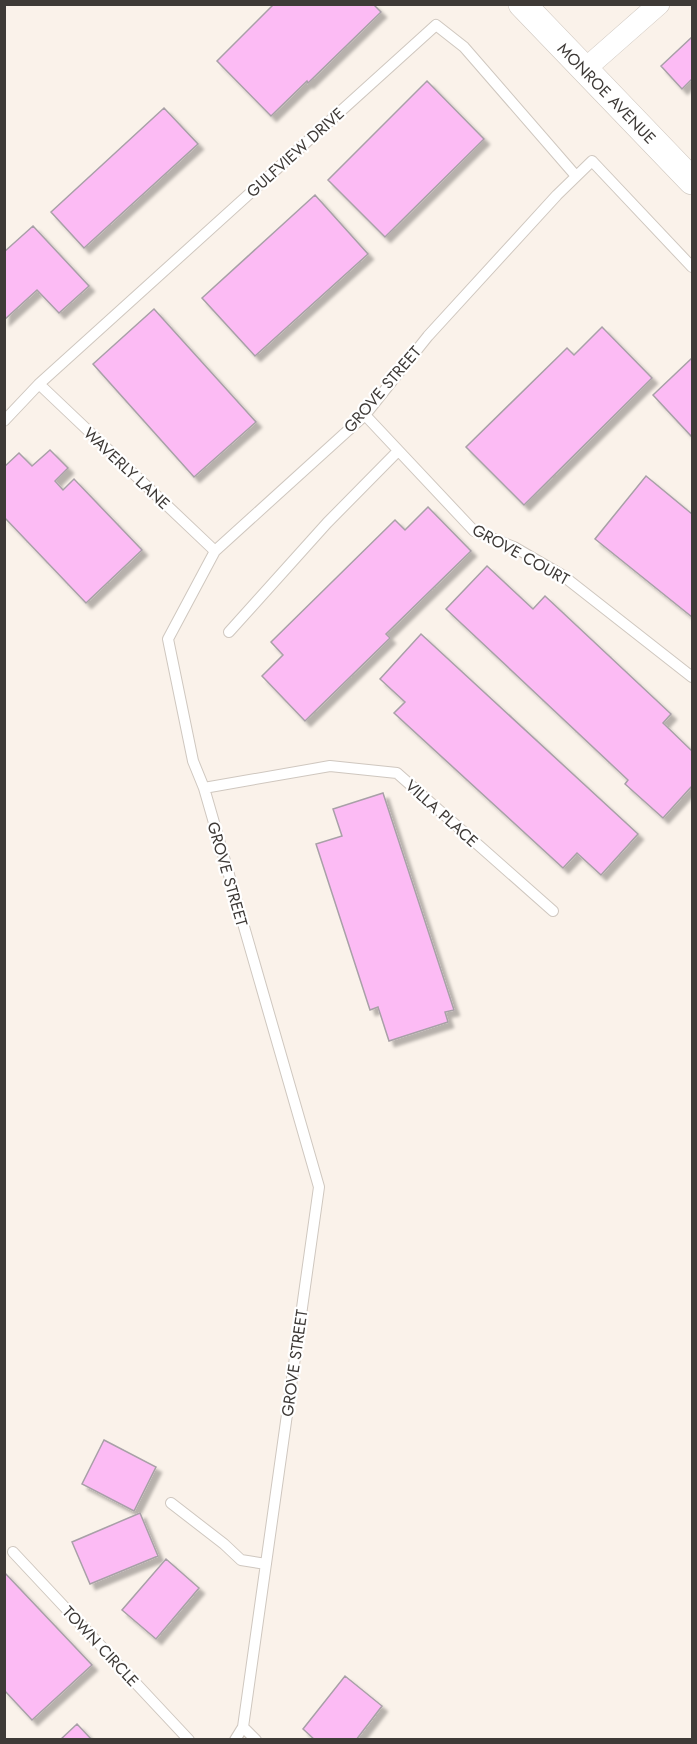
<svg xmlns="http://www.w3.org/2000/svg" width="697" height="1744" viewBox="0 0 697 1744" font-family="Jost,sans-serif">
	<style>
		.building { fill: #fcbbf4; stroke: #a8a0a7; stroke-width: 1.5; filter: url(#shadow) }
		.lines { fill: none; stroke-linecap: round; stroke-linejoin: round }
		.service-casing { stroke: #cfc7bf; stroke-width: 12 }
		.minor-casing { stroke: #cfc7bf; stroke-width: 22 }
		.tertiary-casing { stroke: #cfc7bf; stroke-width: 28 }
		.service { stroke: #fff; stroke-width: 10 }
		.minor { stroke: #fff; stroke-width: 21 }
		.tertiary { stroke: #fff; stroke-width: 27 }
		.labels { text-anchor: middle; stroke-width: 4.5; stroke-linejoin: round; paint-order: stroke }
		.street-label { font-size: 16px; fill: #3e3a37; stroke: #fff }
	</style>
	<defs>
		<filter id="shadow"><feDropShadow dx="5.5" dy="5.5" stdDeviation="1.5" flood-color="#0004"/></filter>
	</defs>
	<rect width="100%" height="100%" fill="#faf2ea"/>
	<!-- building -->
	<path class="building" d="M 274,4 L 373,4 L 381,12 L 308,83 L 307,81 L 271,116 L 217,61 Z
		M 692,37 L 692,79 L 682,89 L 661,66 Z
		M 427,81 L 484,139 L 385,237 L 328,180 Z
		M 164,108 L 198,144 L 84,248 L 51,212 Z
		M 315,195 L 368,254 L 255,356 L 202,298 Z
		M 33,226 L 89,286 L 59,313 L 37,290 L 4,320 L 4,252 Z
		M 154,309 L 256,422 L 194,477 L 93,364 Z
		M 602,327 L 652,378 L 524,505 L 466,447 L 567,348 L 574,355 Z
		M 692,358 L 692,437 L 653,395 Z
		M 50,450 L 68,468 L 55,481 L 63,490 L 74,479 L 142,550 L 86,603 L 4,517 L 4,467 L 19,453 L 32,466 Z
		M 646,476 L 692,514 L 692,617 L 595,539 Z
		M 428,507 L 471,551 L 386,634 L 390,638 L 305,721 L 262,676 L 283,655 L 271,642 L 395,520 L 405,530 Z
		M 487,566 L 533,609 L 545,596 L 671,714 L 663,723 L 692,751 L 692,786 L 663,818 L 625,784 L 628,780 L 446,609 Z
		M 421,634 L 638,834 L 601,875 L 577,853 L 563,868 L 394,713 L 405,702 L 380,679 Z
		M 383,793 L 454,1010 L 445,1012 L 448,1022 L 389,1041 L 378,1007 L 370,1010 L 316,844 L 342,836 L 333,809 Z
		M 104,1440 L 156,1467 L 134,1511 L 82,1484 Z
		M 140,1513 L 158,1556 L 90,1584 L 72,1542 Z
		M 166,1559 L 199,1588 L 156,1639 L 122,1610 Z
		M 4,1572 L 92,1665 L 32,1720 L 4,1690 Z
		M 345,1676 L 382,1706 L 356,1740 L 315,1740 L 303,1729 Z
		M 77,1724 L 92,1740 L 60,1740 Z"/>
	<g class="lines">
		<defs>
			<path id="service" d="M 39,384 L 215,551
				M 365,415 L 474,531 L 514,547 L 562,575 L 692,677
				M 4,421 L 39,384 L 436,25 L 464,47 L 576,176
				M 229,632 L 327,523 L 398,451
				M 204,788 L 330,766 L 397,773 L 553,911
				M 171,1503 L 224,1544 L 241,1560 L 266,1564
				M 13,1552 L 189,1740
				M 243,1727 L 256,1740
				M 235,1740 L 243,1727 L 319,1187 L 204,788 L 193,761 L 168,639 L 215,551 L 365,415 L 428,336 L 557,195 L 592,161 L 692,267"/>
			<path id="minor" d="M 584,70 L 659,4"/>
			<path id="tertiary" d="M 522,4 L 692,181"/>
		</defs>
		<!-- service casing -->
		<use href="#service" class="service-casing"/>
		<!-- minor casing -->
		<use href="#minor" class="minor-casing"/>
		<!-- tertiary casing -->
		<use href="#tertiary" class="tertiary-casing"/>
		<!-- service -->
		<use href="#service" class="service"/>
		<!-- minor -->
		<use href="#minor" class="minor"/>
		<!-- tertiary -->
		<use href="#tertiary" class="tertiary"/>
	</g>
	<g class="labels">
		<!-- street labels -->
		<g class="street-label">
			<text transform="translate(607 93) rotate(46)" y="6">MONROE AVENUE</text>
			<text transform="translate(295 152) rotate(-42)" y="6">GULFVIEW DRIVE</text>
			<text transform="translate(382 389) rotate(-49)" y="6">GROVE STREET</text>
			<text transform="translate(127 468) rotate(43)" y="6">WAVERLY LANE</text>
			<text transform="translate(521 554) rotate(29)" y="6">GROVE COURT</text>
			<text transform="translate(442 813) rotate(42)" y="6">VILLA PLACE</text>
			<text transform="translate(228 874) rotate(74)" y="6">GROVE STREET</text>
			<text transform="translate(294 1363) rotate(-82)" y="6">GROVE STREET</text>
			<text transform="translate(101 1646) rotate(47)" y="6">TOWN CIRCLE</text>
		</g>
	</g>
	<!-- border -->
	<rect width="697" height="1744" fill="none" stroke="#3e3a37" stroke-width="12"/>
</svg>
